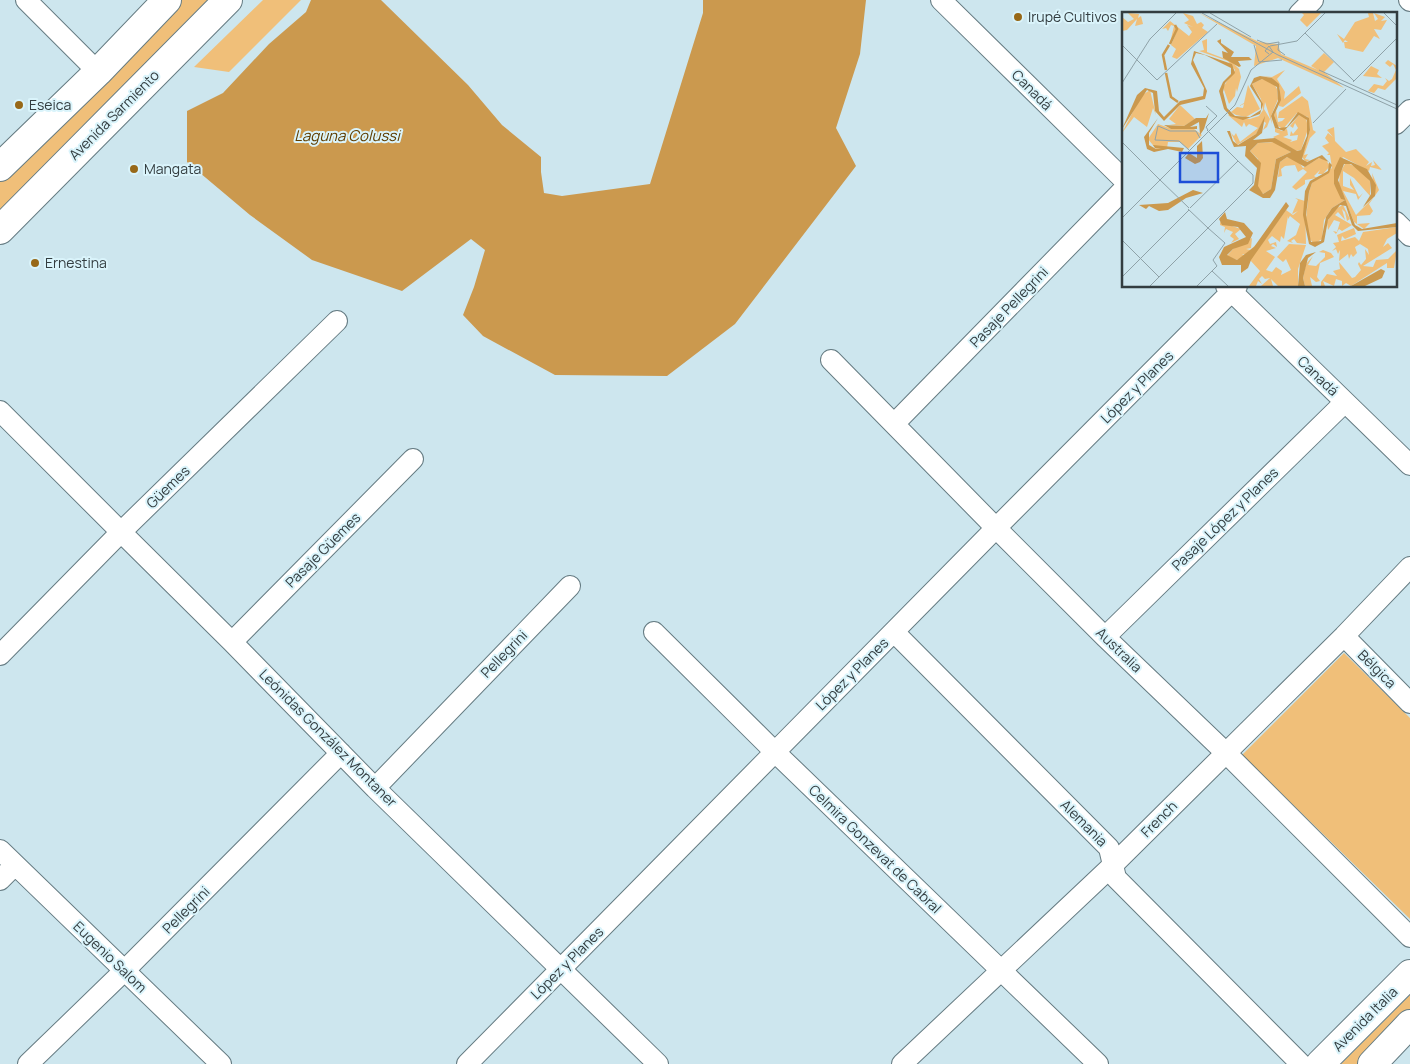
<svg xmlns="http://www.w3.org/2000/svg" width="1410" height="1064" viewBox="0 0 1410 1064" font-family="Manrope,sans-serif">
	<style>
		.green { fill: #f0bf79 }
		.water { fill: #cb994e }
		.lines { fill: none; stroke-linecap: round; stroke-linejoin: round }
		.street-casing { stroke: #657b82; stroke-width: 22 }
		.secondary-casing { stroke: #657b82; stroke-width: 30 }
		.primary-casing { stroke: #657b82; stroke-width: 30 }
		.street { stroke: #fff; stroke-width: 20 }
		.secondary { stroke: #fff; stroke-width: 28 }
		.primary { stroke: #fff; stroke-width: 28 }
		.poi-dot { fill: #976818; stroke: #daf4fb; stroke-width: 2 }
		.labels { text-anchor: middle; stroke-width: 4; stroke-linejoin: round; paint-order: stroke }
		.poi-label { font-size: 14px; fill: #333d40; stroke: #daf4fb; text-anchor: start }
		.street-label { font-size: 14px; fill: #333d40; stroke: #daf4fb }
		.water-label { font-size: 15px; font-style: italic; fill: #5f3d00; stroke: #daf4fb }
		.inset-river { fill: none; stroke: #cb994e; stroke-width: 2.5 }
		.inset-road { fill: none; stroke: #8fa2a8; stroke-width: 1 }
		.view { fill: #1d4ed8; fill-opacity: 0.15; stroke: #1d4ed8; stroke-width: 2.5 }
		.inset-edge { fill: none; stroke: #333d40; stroke-width: 2.5 }
	</style>
	<rect width="100%" height="100%" fill="#cde6ee"/>
	<!-- green -->
	<path class="green" d="M 180,0 L 215,0 L 0,215 L 0,180 Z
		M 263,0 L 301,0 L 229,72 L 194,67 Z
		M 1344,653 L 1410,718 L 1410,919 L 1242,755 Z
		M 1410,995 L 1410,1010 L 1357,1064 L 1341,1064 Z"/>
	<!-- water -->
	<path class="water" d="M 311,0 L 381,0 L 468,85 L 502,125 L 541,157 L 541,172 L 544,193 L 562,196 L 650,184 L 703,13 L 703,0 L 866,0 L 860,54 L 836,128 L 856,166 L 735,324 L 667,376 L 555,375 L 483,336 L 463,315 L 474,287 L 485,250 L 471,239 L 402,291 L 312,260 L 250,215 L 187,162 L 187,111 L 223,93 L 269,44 L 306,12 Z"/>
	<g class="lines">
		<defs>
			<path id="street" d="M 26,0 L 98,72
				M 941,0 L 1124,180
				M 1409,0 L 1410,1
				M 1299,14 L 1313,0
				M 1396,124 L 1410,110
				M 1396,222 L 1410,236
				M 1226,286 L 1410,465
				M 831,360 L 996,528 L 1105,637 L 1226,753 L 1410,937
				M 0,411 L 121,532 L 232,642 L 375,788 L 658,1064
				M 894,424 L 1124,189
				M 654,632 L 775,752 L 1098,1064
				M 894,632 L 1109,848 L 1116,878 L 1301,1064
				M 1344,636 L 1410,703
				M 1105,637 L 1345,402
				M 232,642 L 413,459
				M 0,655 L 121,532 L 337,321
				M 375,788 L 570,586
				M 0,850 L 221,1064
				M 0,880 L 15,865
				M 28,1064 L 124,971 L 341,753
				M 467,1064 L 996,528 L 1237,286
				M 902,1064 L 1113,865 L 1344,636 L 1410,567"/>
			<path id="secondary" d="M 1320,1064 L 1410,974
				M 1372,1064 L 1410,1024"/>
			<path id="primary" d="M 0,167 L 98,72 L 167,0
				M 0,230 L 228,0"/>
		</defs>
		<!-- street casing -->
		<use href="#street" class="street-casing"/>
		<!-- secondary casing -->
		<use href="#secondary" class="secondary-casing"/>
		<!-- primary casing -->
		<use href="#primary" class="primary-casing"/>
		<!-- street -->
		<use href="#street" class="street"/>
		<!-- secondary -->
		<use href="#secondary" class="secondary"/>
		<!-- primary -->
		<use href="#primary" class="primary"/>
	</g>
	<!-- markers -->
	<g class="poi-dot">
		<circle cx="1018" cy="17" r="5"/>
		<circle cx="19" cy="105" r="5"/>
		<circle cx="134" cy="169" r="5"/>
		<circle cx="35" cy="263" r="5"/>
	</g>
	<g class="labels">
		<!-- poi labels -->
		<g class="poi-label">
			<text x="1028" y="22">Irupé Cultivos</text>
			<text x="29" y="110">Eseica</text>
			<text x="144" y="174">Mangata</text>
			<text x="45" y="268">Ernestina</text>
		</g>
		<!-- street labels -->
		<g class="street-label">
			<text transform="translate(1032 90) rotate(45)" y="5">Canadá</text>
			<text transform="translate(114 115) rotate(-45)" y="5">Avenida Sarmiento</text>
			<text transform="translate(1009 307) rotate(-46)" y="5">Pasaje Pellegrini</text>
			<text transform="translate(1318 376) rotate(44)" y="5">Canadá</text>
			<text transform="translate(1137 387) rotate(-45)" y="5">López y Planes</text>
			<text transform="translate(168 487) rotate(-44)" y="5">Güemes</text>
			<text transform="translate(1225 519) rotate(-44)" y="5">Pasaje López y Planes</text>
			<text transform="translate(323 550) rotate(-45)" y="5">Pasaje Güemes</text>
			<text transform="translate(1119 650) rotate(44)" y="5">Australia</text>
			<text transform="translate(504 654) rotate(-46)" y="5">Pellegrini</text>
			<text transform="translate(1377 669) rotate(45)" y="5">Bélgica</text>
			<text transform="translate(852 674) rotate(-45)" y="5">López y Planes</text>
			<text transform="translate(328 738) rotate(45)" y="5">Leónidas González Montaner</text>
			<text transform="translate(1159 819) rotate(-45)" y="5">French</text>
			<text transform="translate(1084 823) rotate(45)" y="5">Alemania</text>
			<text transform="translate(875 849) rotate(44)" y="5">Celmira Gonzevat de Cabral</text>
			<text transform="translate(186 910) rotate(-45)" y="5">Pellegrini</text>
			<text transform="translate(110 957) rotate(44)" y="5">Eugenio Salom</text>
			<text transform="translate(567 963) rotate(-45)" y="5">López y Planes</text>
			<text transform="translate(1365 1019) rotate(-45)" y="5">Avenida Italia</text>
		</g>
		<!-- water labels -->
		<g class="water-label">
			<text x="347" y="141">Laguna Colussi</text>
		</g>
	</g>
	<!-- overview -->
	<g transform="translate(1122 12)">
		<rect width="275" height="275" fill="#cde6ee"/>
		<path d="M 6,1 L 17,2 L 16,6 L 19,4 L 21,12 L 13,14 L 15,7 L 5,18 L 0,19 L 0,5 L 6,10 L 12,7 ZM 61,1 L 71,4 L 75,12 L 79,10 L 82,13 L 80,16 L 86,20 L 55,47 L 50,45 L 54,37 L 49,33 L 56,17 L 48,31 L 52,14 L 49,13 L 46,19 L 44,16 L 40,17 L 48,9 L 67,24 L 70,20 L 65,13 L 71,15 L 62,11 L 67,8 ZM 77,1 L 137,30 L 156,32 L 159,42 L 196,58 L 189,54 L 202,41 L 212,50 L 202,60 L 222,76 L 156,46 L 132,54 L 134,34 ZM 180,1 L 199,1 L 185,15 L 178,8 L 182,3 ZM 246,1 L 251,1 L 253,9 L 256,7 L 252,1 L 263,5 L 259,9 L 265,8 L 259,18 L 252,17 L 258,27 L 252,24 L 241,40 L 223,36 L 222,30 L 226,30 L 223,28 L 221,31 L 215,22 L 222,27 L 233,10 L 247,5 ZM 85,27 L 85,40 L 109,49 L 117,57 L 119,65 L 115,80 L 114,76 L 113,84 L 107,92 L 101,75 L 113,58 L 106,49 L 77,39 L 82,38 L 80,29 ZM 266,48 L 275,54 L 275,66 L 263,78 L 256,76 L 252,81 L 246,79 L 252,72 L 261,74 L 265,69 L 263,66 L 267,69 L 270,67 L 274,58 L 271,52 L 268,55 L 263,51 ZM 249,54 L 257,58 L 255,62 L 260,66 L 241,64 ZM 163,58 L 155,67 L 163,80 L 162,87 L 177,74 L 179,81 L 161,95 L 157,94 L 158,76 L 150,66 L 139,64 L 150,65 ZM 140,67 L 151,70 L 155,77 L 156,87 L 149,104 L 150,112 L 143,90 L 142,97 L 148,107 L 145,115 L 141,118 L 144,111 L 141,109 L 134,122 L 115,133 L 109,121 L 112,124 L 114,121 L 118,130 L 136,116 L 127,112 L 124,115 L 122,110 L 120,115 L 106,103 L 128,107 L 137,104 L 141,98 L 139,87 L 130,72 ZM 126,73 L 138,97 L 124,105 L 114,103 L 109,100 L 115,95 L 121,96 L 122,92 L 117,94 L 122,91 ZM 28,78 L 34,103 L 31,96 L 25,115 L 12,105 L 0,121 L 19,84 ZM 180,84 L 186,89 L 191,118 L 194,120 L 188,126 L 182,143 L 186,142 L 183,147 L 188,148 L 184,150 L 180,145 L 188,118 L 186,105 L 175,101 L 161,117 L 156,114 L 152,103 L 154,98 L 156,110 L 160,109 L 163,106 L 156,106 L 157,100 ZM 58,93 L 73,107 L 62,114 L 47,113 L 54,112 L 47,107 ZM 177,103 L 184,105 L 186,117 L 179,138 L 174,139 L 151,125 L 158,122 L 153,120 L 153,116 L 160,119 L 165,117 L 166,123 L 161,125 L 170,128 L 168,130 L 175,128 L 176,123 L 168,124 L 169,119 L 171,122 L 176,116 L 173,111 L 171,116 L 168,114 ZM 36,112 L 50,117 L 72,117 L 80,123 L 66,137 L 58,130 L 46,130 L 45,136 L 34,137 L 26,127 ZM 212,115 L 213,129 L 224,140 L 234,137 L 247,150 L 244,154 L 250,150 L 249,154 L 253,153 L 251,148 L 260,158 L 248,155 L 247,159 L 221,145 L 212,158 L 212,172 L 223,188 L 210,196 L 202,208 L 200,227 L 192,232 L 187,226 L 184,206 L 187,180 L 190,171 L 210,156 L 208,143 L 205,143 L 207,141 L 200,134 L 207,131 L 203,126 L 206,121 L 211,125 L 205,118 ZM 153,130 L 169,140 L 154,147 L 149,177 L 141,182 L 136,178 L 136,147 L 128,139 L 136,131 ZM 165,145 L 177,150 L 181,156 L 197,146 L 204,148 L 208,154 L 201,162 L 196,162 L 198,158 L 192,164 L 195,166 L 183,168 L 183,172 L 174,178 L 170,175 L 185,160 L 181,157 L 176,160 L 173,153 L 163,154 L 159,157 L 160,164 L 156,165 L 158,150 ZM 224,150 L 239,158 L 248,169 L 248,184 L 232,166 L 221,159 L 221,174 L 232,178 L 228,173 L 228,166 L 237,185 L 241,181 L 236,188 L 234,182 L 221,179 L 234,203 L 253,184 L 250,161 L 257,178 L 247,192 L 251,199 L 248,203 L 235,204 L 235,212 L 248,211 L 242,217 L 232,210 L 217,172 L 218,161 ZM 173,186 L 183,189 L 184,232 L 175,231 L 172,227 L 169,229 L 171,231 L 165,229 L 174,223 L 178,212 L 168,204 L 166,207 L 166,204 L 162,227 L 159,224 L 158,230 L 150,224 L 146,228 L 148,232 L 154,230 L 155,235 L 151,232 L 149,234 L 154,236 L 144,239 L 153,245 L 144,258 L 150,260 L 154,255 L 160,259 L 159,263 L 169,258 L 164,247 L 161,250 L 155,245 L 167,232 L 184,233 L 176,257 L 176,274 L 156,274 L 149,267 L 151,274 L 139,274 L 148,266 L 143,267 L 140,264 L 137,267 L 140,272 L 136,269 L 134,274 L 127,274 L 138,259 L 128,248 L 164,198 L 171,203 L 176,199 L 170,202 L 176,188 ZM 221,193 L 228,207 L 225,209 L 223,200 L 220,197 L 223,208 L 216,200 L 213,203 L 230,213 L 220,219 L 217,217 L 214,222 L 211,219 L 215,220 L 218,210 L 212,208 L 206,218 L 205,210 L 213,197 ZM 98,210 L 119,217 L 113,222 L 117,227 L 109,231 L 112,227 L 108,224 L 111,220 L 104,217 L 102,221 L 103,215 L 98,213 ZM 275,215 L 275,221 L 265,227 L 261,235 L 266,231 L 270,236 L 241,254 L 251,255 L 254,248 L 266,247 L 275,238 L 272,256 L 265,256 L 265,251 L 229,274 L 224,271 L 220,274 L 220,269 L 214,267 L 212,274 L 201,269 L 203,274 L 199,274 L 199,270 L 205,262 L 215,264 L 211,259 L 218,257 L 217,250 L 230,266 L 233,265 L 239,258 L 236,252 L 237,250 L 239,253 L 244,247 L 243,237 L 247,243 L 246,237 L 238,232 L 233,235 L 235,241 L 231,245 L 229,242 L 227,247 L 226,242 L 217,249 L 218,238 L 216,242 L 214,237 L 210,239 L 214,235 L 211,231 L 217,230 L 215,223 L 232,216 L 234,222 L 223,227 L 220,224 L 219,229 L 233,225 L 237,229 L 241,220 ZM 130,226 L 129,236 L 124,237 L 128,238 L 136,231 L 125,243 L 120,242 L 124,245 L 115,248 L 105,244 L 111,237 ZM 201,238 L 209,241 L 212,245 L 198,251 L 195,265 L 198,269 L 194,270 L 188,265 L 190,274 L 183,274 L 181,266 L 184,252 L 191,244 L 186,253 L 194,254 L 203,245 L 203,241 L 197,240 Z" fill="#f0bf79"/>
		<path d="M 99,27 L 99,31 L 112,40 L 109,45 L 127,45 L 130,48 L 116,49 L 119,54 L 117,55 L 101,46 L 100,39 L 106,41 L 95,29 ZM 72,39 L 110,52 L 113,61 L 103,71 L 101,80 L 105,96 L 113,104 L 128,105 L 139,98 L 139,91 L 128,74 L 132,66 L 138,64 L 150,66 L 157,72 L 159,88 L 152,103 L 157,116 L 165,115 L 176,100 L 187,106 L 188,118 L 180,147 L 185,150 L 200,143 L 210,153 L 207,161 L 190,171 L 187,180 L 184,203 L 189,230 L 199,229 L 204,205 L 210,196 L 223,188 L 219,187 L 212,172 L 212,158 L 218,145 L 245,157 L 254,173 L 253,184 L 241,195 L 249,182 L 248,169 L 229,152 L 222,152 L 216,168 L 233,213 L 240,217 L 275,211 L 275,215 L 236,219 L 230,213 L 224,194 L 218,193 L 206,208 L 202,230 L 193,235 L 187,232 L 181,203 L 183,179 L 188,169 L 206,159 L 207,150 L 197,146 L 183,155 L 165,145 L 158,150 L 153,178 L 148,186 L 141,186 L 127,178 L 132,173 L 135,156 L 123,144 L 124,134 L 112,135 L 105,119 L 108,119 L 111,129 L 116,133 L 134,122 L 143,104 L 140,121 L 131,128 L 153,126 L 175,139 L 179,138 L 185,124 L 185,108 L 177,103 L 162,119 L 153,116 L 149,104 L 156,89 L 155,75 L 140,67 L 130,72 L 141,92 L 138,102 L 121,108 L 108,104 L 102,97 L 97,79 L 101,70 L 109,62 L 109,56 L 83,43 L 74,41 L 71,48 L 85,79 L 83,87 L 58,93 L 42,109 L 33,99 L 31,81 L 25,78 L 0,117 L 15,83 L 23,76 L 35,79 L 37,99 L 42,105 L 58,89 L 81,84 L 82,76 L 69,52 ZM 150,130 L 169,140 L 154,147 L 149,177 L 141,182 L 136,174 L 139,151 L 128,139 L 136,131 ZM 87,101 L 82,117 L 78,123 L 77,110 L 68,115 L 75,114 L 75,117 L 49,117 L 42,113 L 62,114 L 74,106 L 84,106 ZM 36,106 L 27,121 L 27,133 L 34,137 L 39,136 L 33,136 L 31,133 L 62,136 L 60,140 L 46,137 L 32,140 L 25,137 L 22,125 ZM 80,129 L 81,146 L 78,150 L 73,152 L 63,146 L 67,141 L 75,146 L 75,134 ZM 71,178 L 81,181 L 64,186 L 46,198 L 37,199 L 27,194 L 24,197 L 17,193 L 46,191 ZM 164,190 L 167,194 L 129,248 L 126,256 L 119,261 L 119,253 L 100,253 L 97,245 L 102,235 L 124,225 L 116,215 L 100,213 L 97,207 L 103,200 L 105,207 L 122,211 L 131,221 L 126,232 L 111,237 L 105,243 L 115,248 L 132,235 ZM 194,240 L 186,246 L 181,266 L 183,274 L 176,274 L 178,251 L 184,243 ZM 259,257 L 263,259 L 260,266 L 243,274 L 229,274 Z" fill="#cb994e" fill-rule="evenodd"/>
		<path class="inset-river" d="M 48,32 L 55,17 L 53,13M 44,58 L 41,43 L 47,33M 44,61 L 49,85 L 56,90"/>
		<path class="inset-road" d="M 80,1 L 156,43 L 275,97M 88,1 L 129,25M 262,1 L 275,14M 183,21 L 232,69M 135,28 L 145,32 L 157,30 L 156,38 L 163,43M 0,33 L 35,68 L 95,12M 132,33 L 137,50 L 160,48M 148,34 L 175,29 L 203,1M 197,58 L 275,93M 231,70 L 275,26M 0,71 L 28,27 L 54,1M 84,94 L 95,104 L 84,115 L 86,118M 191,111 L 224,77M 1,131 L 37,167M 67,138 L 57,129 L 33,128 L 36,114 L 48,119 L 74,119 L 78,126M 37,167 L 67,196M 68,196 L 116,149 L 85,118M 66,197 L 86,216M 0,206 L 113,93 L 129,58 L 151,40 L 147,34 L 143,39 L 147,42M 86,216 L 103,231 L 91,248 L 95,254 L 90,259 L 106,274M 0,228 L 37,265 L 28,274M 0,265 L 67,198M 37,265 L 131,171 L 131,163 L 116,149M 75,274 L 90,259"/>
		<path class="view" d="M 58,141 L 96,141 L 96,170 L 58,170 Z"/>
		<rect width="275" height="275" class="inset-edge"/>
	</g>
</svg>
